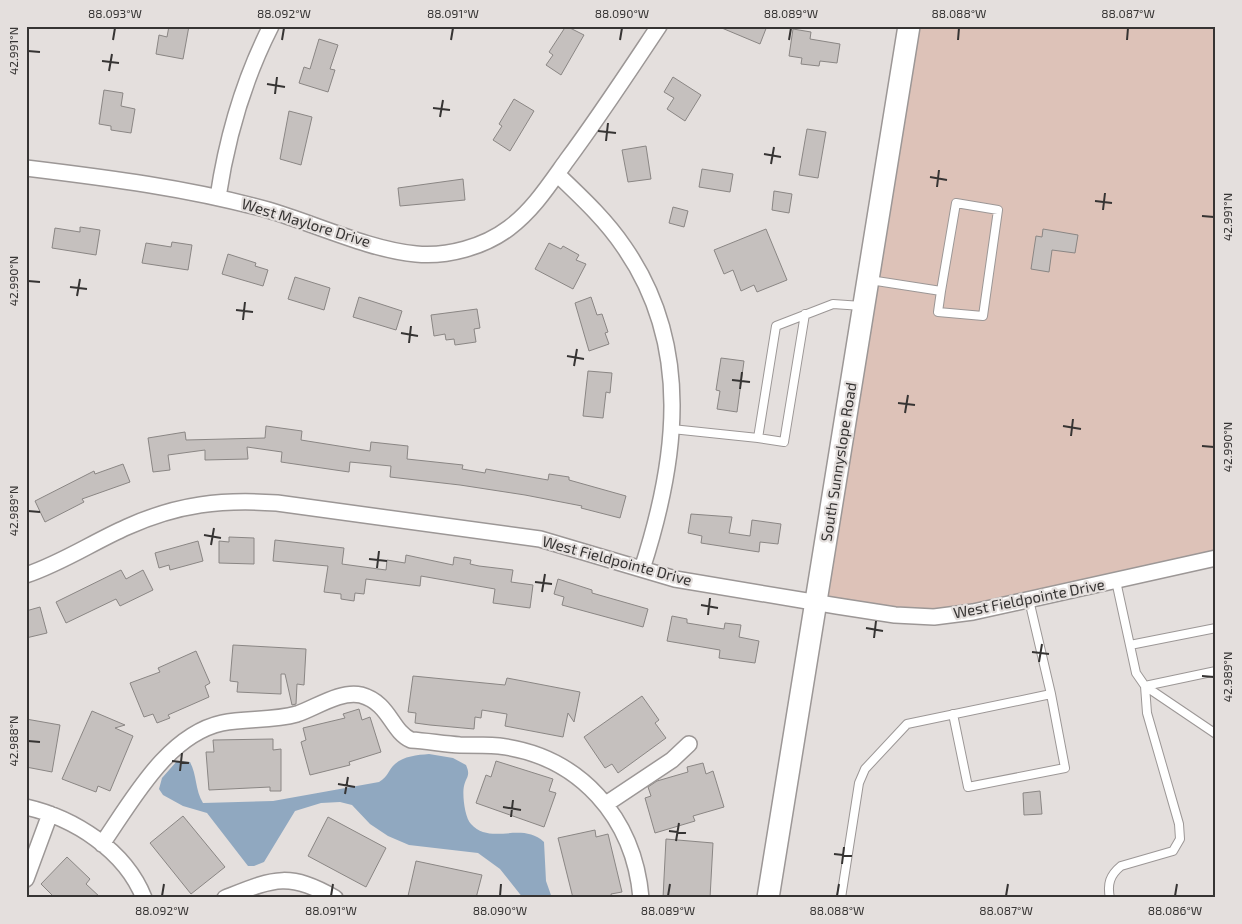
<svg xmlns="http://www.w3.org/2000/svg" width="1242" height="924" viewBox="0 0 1242 924" font-family="'Exo 2',sans-serif">
	<style>
		.green { fill: #ddc2b8 }
		.water { fill: #90a8c0 }
		.building { fill: #c5c0be; stroke: #8a8684 }
		.lines { fill: none; stroke-linecap: round; stroke-linejoin: round }
		.lane-casing { stroke: #9c9796; stroke-width: 10 }
		.street-casing { stroke: #9c9796; stroke-width: 18 }
		.secondary-casing { stroke: #9c9796; stroke-width: 24 }
		.lane { stroke: #fff; stroke-width: 8 }
		.street { stroke: #fff; stroke-width: 15 }
		.secondary { stroke: #fff; stroke-width: 21 }
		.ticks { fill: none; stroke: #363433; stroke-width: 2 }
		.labels { text-anchor: middle; stroke-width: 4.5; stroke-linejoin: round; paint-order: stroke }
		.street-label { font-size: 15px; fill: #363433; stroke: #e4dfdd }
		.neatline { fill: none; stroke: #363433; stroke-width: 2 }
		.ticks-label { font-size: 12px; text-anchor: middle; fill: #363433 }
	</style>
	<rect width="100%" height="100%" fill="#e4dfdd"/>
	<!-- green -->
	<path class="green" d="M 909,26 L 1216,26 L 1216,558 L 934,617 L 817,601 Z"/>
	<!-- water -->
	<path class="water" d="M 429,754 L 453,758 L 466,765 C 471,776 466,777 464,786 C 462,795 465,818 471,824 C 491,846 521,821 544,842 L 546,881 L 552,898 L 523,898 L 500,869 L 478,853 L 409,845 L 388,836 L 370,824 L 352,805 L 340,802 L 321,803 L 295,811 L 264,862 L 254,866 L 248,866 L 207,813 L 183,806 L 163,795 L 159,789 L 162,778 L 177,761 L 190,762 C 197,775 195,790 203,803 L 273,801 L 379,782 C 389,776 388,770 395,764 C 404,756 417,755 429,754 Z"/>
	<!-- building -->
	<path class="building" d="M 169,26 L 189,26 L 183,59 L 156,54 L 159,35 L 167,37 Z
		M 566,26 L 584,35 L 561,75 L 546,65 L 553,55 L 549,52 Z
		M 717,26 L 767,26 L 760,44 Z
		M 793,29 L 811,32 L 810,39 L 840,44 L 837,63 L 820,61 L 819,66 L 801,64 L 802,58 L 789,56 Z
		M 319,39 L 338,45 L 330,69 L 335,70 L 328,92 L 299,83 L 304,67 L 310,69 Z
		M 673,77 L 701,95 L 685,121 L 667,109 L 674,98 L 664,92 Z
		M 104,90 L 123,93 L 121,106 L 135,109 L 131,133 L 111,130 L 111,126 L 99,124 Z
		M 514,99 L 534,111 L 510,151 L 493,140 L 502,126 L 499,124 Z
		M 289,111 L 312,117 L 301,165 L 280,159 Z
		M 807,129 L 826,132 L 818,178 L 799,175 Z
		M 646,146 L 651,179 L 628,182 L 622,150 Z
		M 702,169 L 733,174 L 730,192 L 699,187 Z
		M 463,179 L 465,200 L 400,206 L 398,188 Z
		M 774,191 L 792,194 L 789,213 L 772,210 Z
		M 673,207 L 688,211 L 684,227 L 669,223 Z
		M 80,227 L 100,230 L 96,255 L 52,248 L 55,228 L 80,232 Z
		M 766,229 L 787,280 L 757,292 L 754,285 L 741,291 L 733,270 L 724,274 L 714,250 Z
		M 1043,229 L 1078,235 L 1075,253 L 1052,250 L 1049,272 L 1031,269 L 1036,236 L 1042,237 Z
		M 172,242 L 192,245 L 188,270 L 142,263 L 146,243 L 171,247 Z
		M 549,243 L 561,249 L 563,246 L 579,255 L 576,260 L 586,264 L 573,289 L 535,269 Z
		M 228,254 L 256,263 L 255,266 L 268,270 L 263,286 L 222,274 Z
		M 295,277 L 330,288 L 324,310 L 288,299 Z
		M 359,297 L 402,311 L 396,330 L 353,317 Z
		M 591,297 L 597,315 L 602,314 L 608,332 L 605,333 L 609,344 L 589,351 L 575,303 Z
		M 477,309 L 480,328 L 474,329 L 476,342 L 455,345 L 454,339 L 446,340 L 445,334 L 434,336 L 431,315 Z
		M 721,358 L 744,361 L 737,412 L 717,409 L 720,391 L 716,390 Z
		M 588,371 L 612,373 L 610,393 L 606,392 L 603,418 L 583,416 Z
		M 266,426 L 302,431 L 301,440 L 370,451 L 371,442 L 408,446 L 407,459 L 463,465 L 462,469 L 485,473 L 486,469 L 548,480 L 549,474 L 569,477 L 569,480 L 626,496 L 620,518 L 581,508 L 582,506 L 525,495 L 460,485 L 390,477 L 391,466 L 350,462 L 349,472 L 281,462 L 282,452 L 247,447 L 248,459 L 205,460 L 205,450 L 168,455 L 170,470 L 153,472 L 148,438 L 185,432 L 186,440 L 265,438 Z
		M 123,464 L 130,482 L 82,499 L 84,502 L 45,522 L 35,501 L 94,471 L 95,474 Z
		M 691,514 L 732,517 L 729,533 L 750,536 L 752,520 L 781,524 L 778,544 L 760,542 L 759,552 L 701,543 L 702,536 L 688,533 Z
		M 229,537 L 254,538 L 254,564 L 219,563 L 219,541 L 229,542 Z
		M 275,540 L 344,548 L 342,564 L 386,570 L 387,560 L 405,563 L 406,555 L 453,565 L 454,557 L 471,560 L 470,564 L 479,566 L 513,570 L 511,582 L 533,585 L 530,608 L 493,603 L 495,589 L 421,576 L 420,586 L 366,579 L 364,594 L 355,593 L 354,601 L 341,599 L 341,594 L 324,592 L 328,566 L 273,561 Z
		M 198,541 L 203,561 L 170,570 L 169,565 L 159,568 L 155,553 Z
		M 121,570 L 126,579 L 143,570 L 153,590 L 120,606 L 116,599 L 66,623 L 56,602 Z
		M 558,579 L 592,590 L 592,593 L 648,609 L 643,627 L 562,605 L 564,597 L 554,594 Z
		M 40,607 L 47,633 L 26,638 L 26,611 Z
		M 672,616 L 687,619 L 687,623 L 724,629 L 725,623 L 741,625 L 739,637 L 759,641 L 755,663 L 719,658 L 720,650 L 667,641 Z
		M 233,645 L 306,649 L 304,685 L 297,684 L 296,704 L 292,705 L 285,674 L 281,674 L 281,694 L 237,692 L 238,682 L 230,681 Z
		M 196,651 L 210,683 L 205,686 L 209,697 L 168,715 L 170,718 L 157,723 L 153,714 L 144,717 L 130,683 L 160,672 L 158,668 Z
		M 413,676 L 505,685 L 507,678 L 580,692 L 574,722 L 568,713 L 563,737 L 505,726 L 507,714 L 482,710 L 481,718 L 475,717 L 474,729 L 430,725 L 415,723 L 416,713 L 408,712 Z
		M 642,696 L 659,720 L 655,723 L 666,738 L 618,773 L 612,764 L 605,768 L 584,737 Z
		M 359,709 L 362,720 L 370,717 L 381,752 L 349,762 L 350,765 L 310,775 L 301,742 L 306,740 L 303,728 L 345,718 L 343,714 Z
		M 92,711 L 125,725 L 115,728 L 133,736 L 110,791 L 98,786 L 96,792 L 62,779 Z
		M 26,719 L 60,725 L 52,772 L 26,767 Z
		M 273,739 L 273,750 L 281,749 L 281,791 L 270,791 L 270,787 L 209,790 L 206,752 L 214,752 L 213,740 Z
		M 496,761 L 553,779 L 549,791 L 556,793 L 544,827 L 476,803 L 486,775 L 491,777 Z
		M 703,763 L 706,774 L 713,771 L 724,807 L 693,816 L 695,821 L 655,833 L 645,798 L 651,796 L 648,787 L 657,781 L 688,772 L 687,767 Z
		M 1040,791 L 1042,814 L 1024,815 L 1023,793 Z
		M 183,816 L 225,867 L 191,894 L 150,843 Z
		M 328,817 L 386,848 L 366,887 L 308,856 Z
		M 595,830 L 596,837 L 608,834 L 622,892 L 611,894 L 612,898 L 573,898 L 558,838 Z
		M 666,839 L 713,843 L 710,898 L 663,898 Z
		M 67,857 L 90,879 L 86,884 L 101,898 L 55,898 L 41,884 Z
		M 416,861 L 482,875 L 476,898 L 408,896 Z"/>
	<g class="lines">
		<defs>
			<path id="lane" d="M 870,280 L 941,291 L 956,203 L 998,210 L 983,316 L 938,312 L 941,291
				M 805,314 L 784,442 L 758,438 L 776,326 L 833,304 L 862,306
				M 672,429 L 758,438
				M 1116,581 L 1136,673 L 1145,686 L 1216,734
				M 1029,600 L 1051,694
				M 1130,645 L 1216,628
				M 841,898 L 859,783 L 865,769 L 907,724 L 1051,694 L 1065,768 L 968,787 L 953,714
				M 1110,898 C 1107,884 1110,875 1121,866 L 1173,851 L 1180,839 L 1179,824 L 1147,713 L 1145,686 L 1216,671"/>
			<path id="street" d="M 26,168 C 108,178 188,188 268,210 C 313,223 370,250 416,254 C 447,257 484,247 509,228 C 533,210 549,185 567,160 C 599,117 629,71 659,26
				M 557,174 C 581,197 605,219 624,247 C 693,346 677,461 642,569
				M 218,197 C 227,137 243,81 271,26
				M 26,575 C 62,563 93,542 127,527 C 178,504 222,499 277,503 L 540,539 L 675,579 L 837,606 L 895,615 L 934,617 L 973,612 L 1216,558
				M 606,804 L 672,760 L 689,744
				M 26,807 C 74,818 125,850 144,898
				M 102,844 C 132,801 167,735 222,723 C 247,718 272,721 297,714 C 315,708 341,690 361,695 C 390,703 391,731 411,740 C 427,741 444,744 460,745 C 473,745 486,745 499,746 C 580,756 634,818 641,898
				M 26,879 L 50,814
				M 225,898 C 273,879 288,871 335,898"/>
			<path id="secondary" d="M 768,898 L 909,26"/>
		</defs>
		<!-- lane casing -->
		<use href="#lane" class="lane-casing"/>
		<!-- street casing -->
		<use href="#street" class="street-casing"/>
		<!-- secondary casing -->
		<use href="#secondary" class="secondary-casing"/>
		<!-- lane -->
		<use href="#lane" class="lane"/>
		<!-- street -->
		<use href="#street" class="street"/>
		<!-- secondary -->
		<use href="#secondary" class="secondary"/>
	</g>
	<!-- ticks -->
	<path class="ticks" d="M 113,40 L 115,28M 282,40 L 284,28M 451,40 L 453,28M 620,40 L 622,28M 789,40 L 791,28M 958,40 L 959,28M 1127,40 L 1128,28M 28,51 L 40,52M 102,61 L 119,63M 109,71 L 112,54M 267,84 L 285,87M 275,94 L 277,77M 433,108 L 450,110M 440,117 L 443,100M 598,131 L 616,133M 606,141 L 608,123M 764,154 L 781,157M 771,164 L 774,147M 930,177 L 947,180M 937,187 L 939,170M 1095,201 L 1112,203M 1103,210 L 1105,193M 1202,216 L 1214,217M 28,281 L 40,282M 70,287 L 87,289M 77,296 L 80,279M 236,310 L 253,312M 243,320 L 245,302M 401,333 L 418,336M 409,343 L 411,326M 567,356 L 584,359M 574,366 L 577,349M 732,380 L 750,382M 740,389 L 742,372M 898,403 L 915,405M 905,413 L 908,395M 1063,426 L 1081,429M 1071,436 L 1073,419M 1202,446 L 1214,447M 28,511 L 40,512M 204,535 L 221,538M 211,545 L 214,528M 369,559 L 387,561M 377,568 L 379,551M 535,582 L 552,584M 542,592 L 545,574M 701,605 L 718,608M 708,615 L 710,598M 866,628 L 883,631M 874,638 L 876,621M 1032,652 L 1049,654M 1039,662 L 1042,644M 1202,676 L 1214,677M 28,741 L 40,742M 172,761 L 189,763M 180,771 L 182,753M 338,784 L 355,787M 345,794 L 348,777M 503,807 L 521,810M 511,817 L 513,800M 669,831 L 686,833M 676,841 L 679,823M 834,854 L 852,856M 842,864 L 844,847M 162,896 L 164,884M 331,896 L 333,884M 500,896 L 501,884M 668,896 L 670,884M 837,896 L 839,884M 1006,896 L 1008,884M 1175,896 L 1177,884"/>
	<g class="labels">
		<!-- street labels -->
		<g class="street-label">
			<text transform="translate(306 223) rotate(17)" y="5">West Maylore Drive</text>
			<text transform="translate(839 462) rotate(-81)" y="5">South Sunnyslope Road</text>
			<text transform="translate(617 561) rotate(15)" y="5">West Fieldpointe Drive</text>
			<text transform="translate(1029 599) rotate(-11)" y="5">West Fieldpointe Drive</text>
		</g>
	</g>
	<!-- border -->
	<rect width="1242" height="924" fill="none" stroke="#e4dfdd" stroke-width="55"/>
	<rect x="28" y="28" width="1186" height="868" class="neatline"/>
	<g class="ticks-label">
		<text x="115" y="18">88.093°W</text>
		<text x="284" y="18">88.092°W</text>
		<text x="453" y="18">88.091°W</text>
		<text x="622" y="18">88.090°W</text>
		<text x="791" y="18">88.089°W</text>
		<text x="959" y="18">88.088°W</text>
		<text x="1128" y="18">88.087°W</text>
		<text transform="translate(14 51) rotate(-90)" y="4">42.991°N</text>
		<text transform="translate(1228 217) rotate(-90)" y="4">42.991°N</text>
		<text transform="translate(14 281) rotate(-90)" y="4">42.990°N</text>
		<text transform="translate(1228 447) rotate(-90)" y="4">42.990°N</text>
		<text transform="translate(14 511) rotate(-90)" y="4">42.989°N</text>
		<text transform="translate(1228 677) rotate(-90)" y="4">42.989°N</text>
		<text transform="translate(14 741) rotate(-90)" y="4">42.988°N</text>
		<text x="162" y="915">88.092°W</text>
		<text x="331" y="915">88.091°W</text>
		<text x="500" y="915">88.090°W</text>
		<text x="668" y="915">88.089°W</text>
		<text x="837" y="915">88.088°W</text>
		<text x="1006" y="915">88.087°W</text>
		<text x="1175" y="915">88.086°W</text>
	</g>
</svg>
